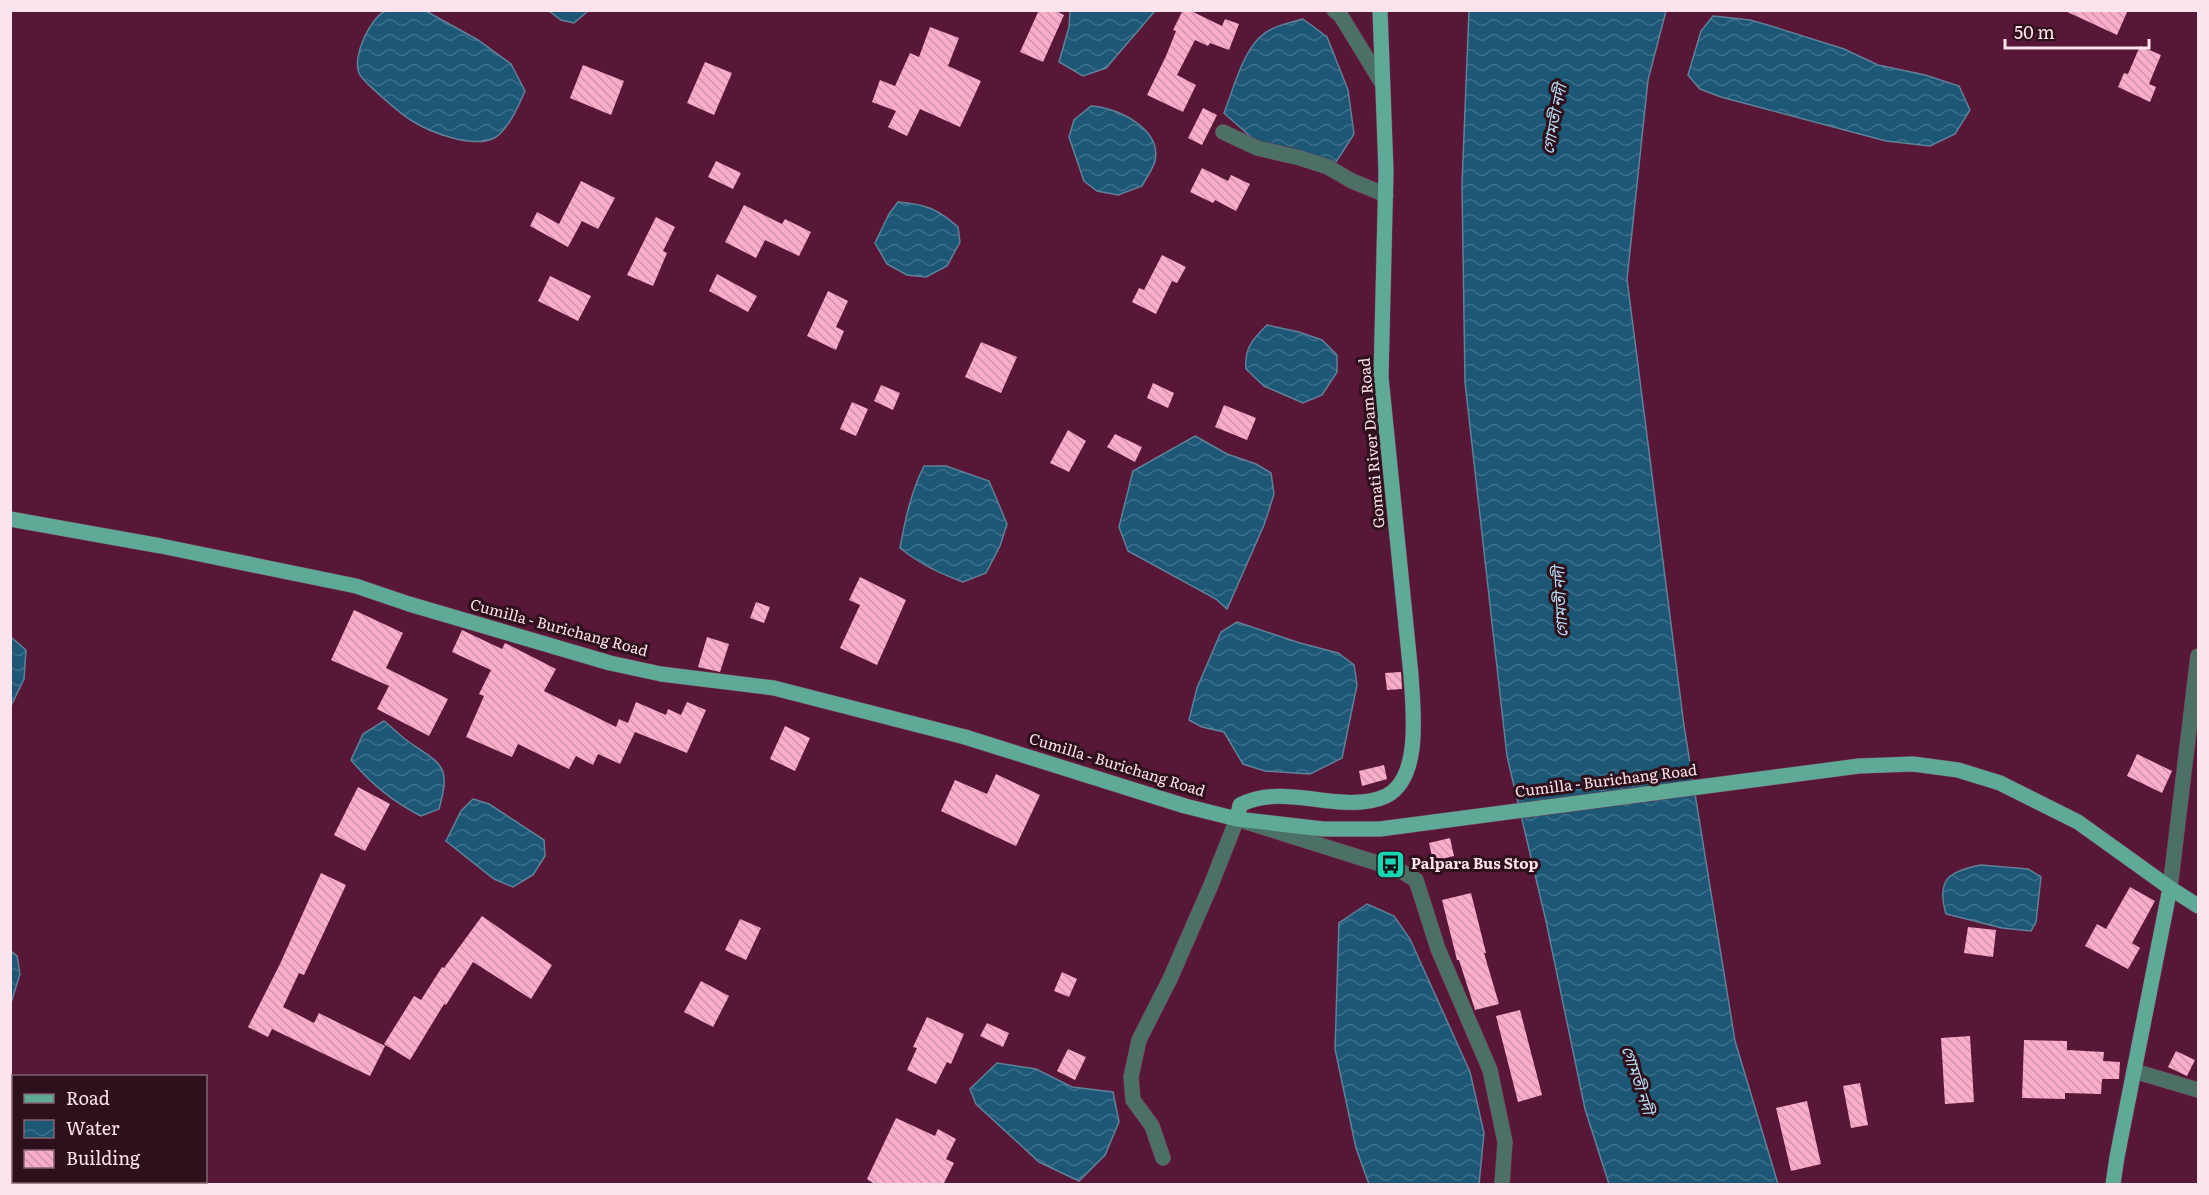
<svg xmlns="http://www.w3.org/2000/svg" width="2209" height="1195" viewBox="0 0 2209 1195" font-family="Literata,'Noto Sans Bengali',serif">
	<style>
		.water { fill: url(#water-waves); stroke: #608199; stroke-width: 1.5 }
		.building { fill: url(#building-back-hatch) }
		.lines { fill: none; stroke-linecap: round; stroke-linejoin: round }
		.minor-casing { stroke: #733854; stroke-width: 16 }
		.major-casing { stroke: #733854; stroke-width: 16 }
		.minor { stroke: #4d7066; stroke-width: 15 }
		.major { stroke: #5eaa96; stroke-width: 15 }
		.labels { text-anchor: middle; stroke-width: 6; stroke-linejoin: round; paint-order: stroke }
		.street-label { font-size: 15px; fill: #fde3ec; stroke: #2e101d }
		.poi-label { font-size: 15px; font-weight: bold; fill: #fde3ec; stroke: #2e101d; text-anchor: start }
		.water-label { font-size: 16px; font-style: italic; fill: #b6dbf2; stroke: #2e101d }
	</style>
	<defs>
		<pattern id="water-waves" width="16" height="10" patternUnits="userSpaceOnUse" patternTransform="scale(1.5)"><rect width="16" height="10" fill="#1c5775"/><path d="M0 5q4-4 8 0t8 0" fill="none" stroke="#3e6f89"/></pattern>
		<pattern id="building-back-hatch" width="6" height="6" patternUnits="userSpaceOnUse" patternTransform="scale(1.5)"><rect width="6" height="6" fill="#faadcb"/><path d="M-1 5l2 2M0 0l6 6M5-1l2 2" fill="none" stroke="#ce93aa"/></pattern>
	</defs>
	<rect width="100%" height="100%" fill="#591737"/>
	<!-- water -->
	<path class="water" d="M 387,10 L 426,11 L 478,40 L 511,64 L 525,91 C 519,105 509,128 496,137 C 474,150 429,132 409,119 C 396,110 383,98 371,87 C 367,83 361,78 359,73 C 352,57 370,17 387,10 Z
		M 549,11 L 588,11 L 574,23 L 561,20 Z
		M 1070,11 L 1070,10 L 1155,11 L 1106,68 L 1083,76 L 1059,62 L 1069,27 Z
		M 1469,11 L 1666,11 L 1648,80 L 1627,279 L 1684,726 L 1735,1041 L 1778,1184 L 1609,1184 L 1585,1109 L 1546,921 L 1507,756 L 1465,382 L 1462,184 Z
		M 1713,16 L 1750,20 L 1771,26 L 1844,49 L 1878,65 L 1925,75 L 1959,86 L 1970,110 L 1955,134 L 1930,146 L 1886,141 L 1721,97 L 1700,89 L 1688,75 L 1701,31 Z
		M 1303,19 L 1327,37 L 1348,90 L 1354,134 L 1336,162 L 1258,143 L 1224,113 C 1233,90 1242,54 1260,37 C 1272,26 1288,23 1303,19 Z
		M 1091,106 C 1117,107 1162,129 1155,161 C 1153,169 1146,178 1142,186 L 1118,195 L 1097,191 L 1084,181 L 1069,137 L 1074,120 Z
		M 898,202 C 925,204 938,209 958,227 L 960,242 L 947,266 L 926,277 L 907,275 L 887,264 L 875,243 L 889,214 Z
		M 1267,325 L 1299,332 L 1322,340 L 1337,355 L 1337,372 L 1322,395 L 1303,403 L 1264,386 L 1246,369 C 1244,348 1253,339 1267,325 Z
		M 1195,436 L 1227,454 L 1256,464 L 1271,473 L 1274,494 L 1264,525 L 1227,609 L 1216,599 L 1128,551 L 1119,527 L 1133,471 Z
		M 924,466 L 946,466 L 989,481 L 1007,524 L 1000,546 L 986,573 L 963,582 C 939,573 920,564 900,548 C 905,520 911,492 924,466 Z
		M 1237,622 L 1300,643 L 1338,653 L 1354,665 L 1357,685 L 1342,758 L 1310,774 L 1265,771 L 1243,764 L 1224,732 L 1202,727 L 1189,720 L 1197,688 L 1221,632 Z
		M 11,637 L 26,650 L 24,679 L 11,706 Z
		M 384,721 C 393,728 400,736 409,742 C 443,765 451,766 439,809 L 421,816 C 393,802 371,784 351,760 L 363,734 Z
		M 473,799 L 489,804 L 544,840 L 545,856 L 533,875 L 513,887 L 494,879 L 446,841 L 461,811 Z
		M 1981,865 L 2028,869 L 2041,877 L 2036,922 L 2031,931 L 2002,928 L 1946,914 C 1936,879 1949,871 1981,865 Z
		M 1367,904 L 1394,916 L 1410,939 L 1470,1072 L 1484,1133 L 1479,1184 L 1369,1184 L 1356,1148 L 1335,1049 L 1339,923 Z
		M 11,951 L 17,956 L 20,974 L 11,1003 Z
		M 997,1063 L 1036,1069 L 1072,1087 L 1113,1092 L 1119,1122 L 1105,1155 L 1079,1181 L 1039,1162 L 976,1104 L 970,1089 Z"/>
	<!-- building -->
	<path class="building" d="M 1039,10 L 1054,10 L 1064,15 L 1043,62 L 1020,52 Z
		M 1183,10 L 1189,10 L 1222,26 L 1225,19 L 1239,24 L 1229,50 L 1210,43 L 1208,46 L 1195,40 L 1177,75 L 1196,85 L 1183,112 L 1147,95 L 1166,56 L 1176,31 L 1173,30 Z
		M 2063,10 L 2128,10 L 2117,35 Z
		M 930,27 L 959,38 L 948,66 L 981,81 L 960,127 L 920,109 L 907,136 L 888,127 L 896,111 L 872,102 L 880,80 L 895,86 L 910,53 L 919,57 Z
		M 2140,46 L 2161,55 L 2149,84 L 2156,87 L 2150,102 L 2118,87 L 2124,73 L 2128,74 Z
		M 705,62 L 732,73 L 714,115 L 687,103 Z
		M 583,65 L 624,81 L 611,115 L 570,98 Z
		M 1203,108 L 1217,115 L 1202,145 L 1188,138 Z
		M 716,161 L 741,173 L 733,189 L 708,177 Z
		M 1202,168 L 1228,181 L 1231,175 L 1250,184 L 1236,211 L 1215,200 L 1213,203 L 1190,192 Z
		M 581,181 L 615,198 L 598,229 L 582,221 L 568,247 L 530,226 L 537,212 L 559,224 Z
		M 744,205 L 782,224 L 785,219 L 811,232 L 799,256 L 765,240 L 756,258 L 725,242 Z
		M 656,217 L 675,227 L 663,251 L 667,253 L 653,286 L 627,275 Z
		M 1162,255 L 1186,267 L 1177,283 L 1172,281 L 1156,314 L 1132,302 L 1139,288 L 1144,290 Z
		M 717,274 L 757,296 L 748,312 L 709,291 Z
		M 550,276 L 591,296 L 578,321 L 538,301 Z
		M 828,291 L 848,301 L 836,327 L 844,331 L 836,350 L 807,336 Z
		M 981,342 L 1017,357 L 1001,393 L 965,377 Z
		M 1153,383 L 1174,393 L 1168,408 L 1147,398 Z
		M 881,385 L 900,393 L 893,410 L 874,401 Z
		M 852,402 L 868,409 L 856,436 L 840,429 Z
		M 1224,405 L 1256,418 L 1247,440 L 1215,427 Z
		M 1068,430 L 1086,441 L 1069,472 L 1050,463 Z
		M 1115,434 L 1142,447 L 1135,462 L 1107,447 Z
		M 860,577 L 906,600 L 877,665 L 840,648 L 860,605 L 849,600 Z
		M 756,602 L 770,607 L 764,623 L 750,618 Z
		M 354,610 L 403,633 L 386,668 L 448,699 L 429,736 L 377,709 L 389,686 L 331,660 Z
		M 462,630 L 502,649 L 505,643 L 556,669 L 544,691 L 616,727 L 619,719 L 628,723 L 636,702 L 666,715 L 668,709 L 681,715 L 687,702 L 706,710 L 687,753 L 635,732 L 620,764 L 598,754 L 593,765 L 576,756 L 569,769 L 518,744 L 512,757 L 466,737 L 484,696 L 479,694 L 491,670 L 452,652 Z
		M 707,637 L 729,644 L 720,672 L 698,667 Z
		M 1401,672 L 1402,689 L 1387,690 L 1385,673 Z
		M 785,726 L 810,738 L 795,771 L 770,759 Z
		M 2137,754 L 2172,771 L 2162,793 L 2127,776 Z
		M 1384,765 L 1387,779 L 1362,786 L 1359,771 Z
		M 996,774 L 1040,795 L 1016,846 L 941,811 L 955,780 L 987,794 Z
		M 358,787 L 390,804 L 365,851 L 334,835 Z
		M 1450,838 L 1454,856 L 1433,861 L 1429,843 Z
		M 321,873 L 346,885 L 304,975 L 299,973 L 283,1007 L 314,1023 L 319,1013 L 385,1046 L 370,1076 L 272,1029 L 268,1037 L 248,1027 L 280,964 Z
		M 2130,887 L 2155,901 L 2132,943 L 2140,948 L 2128,969 L 2085,946 L 2097,924 L 2106,929 Z
		M 1471,893 L 1486,953 L 1484,953 L 1499,1004 L 1475,1010 L 1459,960 L 1457,960 L 1442,900 Z
		M 482,916 L 552,965 L 531,999 L 473,962 L 446,1005 L 444,1004 L 410,1060 L 384,1044 L 414,996 L 421,1000 L 442,967 L 444,968 Z
		M 740,919 L 761,928 L 746,960 L 725,950 Z
		M 1968,927 L 1996,930 L 1993,957 L 1964,953 Z
		M 1062,972 L 1077,979 L 1069,997 L 1054,991 Z
		M 701,981 L 729,996 L 713,1027 L 684,1012 Z
		M 1520,1010 L 1542,1095 L 1518,1102 L 1496,1016 Z
		M 927,1017 L 964,1034 L 951,1064 L 947,1062 L 936,1084 L 907,1070 L 917,1048 L 913,1047 Z
		M 987,1023 L 1009,1033 L 1003,1047 L 980,1036 Z
		M 1970,1036 L 1974,1102 L 1945,1104 L 1941,1038 Z
		M 2024,1040 L 2067,1041 L 2067,1050 L 2104,1052 L 2103,1061 L 2120,1062 L 2119,1079 L 2102,1079 L 2101,1094 L 2065,1093 L 2065,1099 L 2022,1098 Z
		M 1068,1049 L 1086,1057 L 1075,1080 L 1057,1071 Z
		M 2176,1051 L 2195,1060 L 2187,1076 L 2168,1067 Z
		M 1860,1083 L 1868,1125 L 1851,1128 L 1843,1086 Z
		M 1807,1101 L 1821,1164 L 1791,1171 L 1776,1108 Z
		M 896,1118 L 935,1136 L 938,1129 L 956,1139 L 946,1159 L 954,1163 L 943,1185 L 876,1185 L 867,1179 Z"/>
	<g class="lines">
		<defs>
			<path id="minor" d="M 1334,10 L 1341,16 L 1382,83
				M 1223,132 L 1257,148 L 1300,158 L 1328,167 L 1352,181 L 1386,195
				M 2170,888 L 2198,656
				M 2134,1071 L 2198,1090
				M 1163,1158 L 1152,1126 L 1133,1100 L 1131,1077 L 1139,1040 L 1170,979 L 1211,885 L 1237,819 L 1374,862 L 1401,871 L 1416,880 L 1438,949 L 1490,1070 L 1505,1142 L 1502,1184"/>
			<path id="major" d="M 10,519 L 161,546 L 356,586 L 409,604 L 610,663 L 661,674 L 774,688 L 965,737 L 1185,806 L 1237,819 L 1323,829 L 1380,829 L 1859,766 L 1913,764 L 1958,770 L 2000,783 L 2078,822 L 2170,888 L 2198,906
				M 1237,819 L 1240,805 C 1263,793 1288,796 1313,799 C 1335,802 1365,806 1386,796 C 1422,778 1413,709 1411,675 L 1381,377 L 1386,171 L 1380,10
				M 2113,1184 L 2117,1157 L 2170,888"/>
		</defs>
		<!-- minor casing -->
		<use href="#minor" class="minor-casing"/>
		<!-- major casing -->
		<use href="#major" class="major-casing"/>
		<!-- minor -->
		<use href="#minor" class="minor"/>
		<!-- major -->
		<use href="#major" class="major"/>
	</g>
	<!-- icons -->
	<defs>
		<symbol id="bus-square" viewBox="-11 -11 22 22"><rect x="-9" y="-9" width="18" height="18" rx="4" fill="#1ad5b2" stroke="#2e101d"/><path d="M-5-6H5V4H4V6H2V4H-2V6H-4V4H-5ZM-3.5-4V0h7V-4ZM-3.5 1.2v1.5H-2V1.2ZM2 1.2v1.5H3.5V1.2Z" fill="#111"/></symbol>
	</defs>
	<g fill-rule="evenodd">
		<use href="#bus-square" x="1374" y="848" width="33" height="33"/>
	</g>
	<g class="labels">
		<!-- street labels -->
		<g class="street-label">
			<text transform="translate(1372 443) rotate(-95)" y="5">Gomati River Dam Road</text>
			<text transform="translate(559 628) rotate(15)" y="5">Cumilla - Burichang Road</text>
			<text transform="translate(1117 765) rotate(17)" y="5">Cumilla - Burichang Road</text>
			<text transform="translate(1606 781) rotate(-7)" y="5">Cumilla - Burichang Road</text>
		</g>
		<!-- poi labels -->
		<g class="poi-label">
			<text x="1411" y="869">Palpara Bus Stop</text>
		</g>
		<!-- water labels -->
		<g class="water-label">
			<text transform="translate(1554 119) rotate(-79)" y="6">গোমতী নদী</text>
			<text transform="translate(1560 602) rotate(-93)" y="6">গোমতী নদী</text>
			<text transform="translate(1638 1080) rotate(72)" y="6">গোমতী নদী</text>
		</g>
	</g>
	<!-- border -->
	<rect width="2209" height="1195" fill="none" stroke="#fde3ec" stroke-width="24"/>
	<!-- legend -->
	<rect x="12" y="1075" width="195" height="108" fill="#2e101d" stroke="#816470" stroke-width="1.5"/>
	<rect x="24" y="1094" width="30" height="9" fill="#5eaa96" stroke="#816470" stroke-width="1.5"/>
	<text x="66" y="1105" font-size="18" fill="#fde3ec">Road</text>
	<rect x="24" y="1120" width="30" height="18" fill="url(#water-waves)" stroke="#816470" stroke-width="1.5"/>
	<text x="66" y="1135" font-size="18" fill="#fde3ec">Water</text>
	<rect x="24" y="1150" width="30" height="18" fill="url(#building-back-hatch)" stroke="#816470" stroke-width="1.5"/>
	<text x="66" y="1165" font-size="18" fill="#fde3ec">Building</text>
	<!-- scale -->
	<path d="M2005 39v9h144v-9" fill="none" stroke="#fde3ec" stroke-width="3"/>
	<text x="2014" y="39" font-size="18" fill="#fde3ec" stroke="#2e101d" stroke-width="4.5" paint-order="stroke">50 m</text>
</svg>
